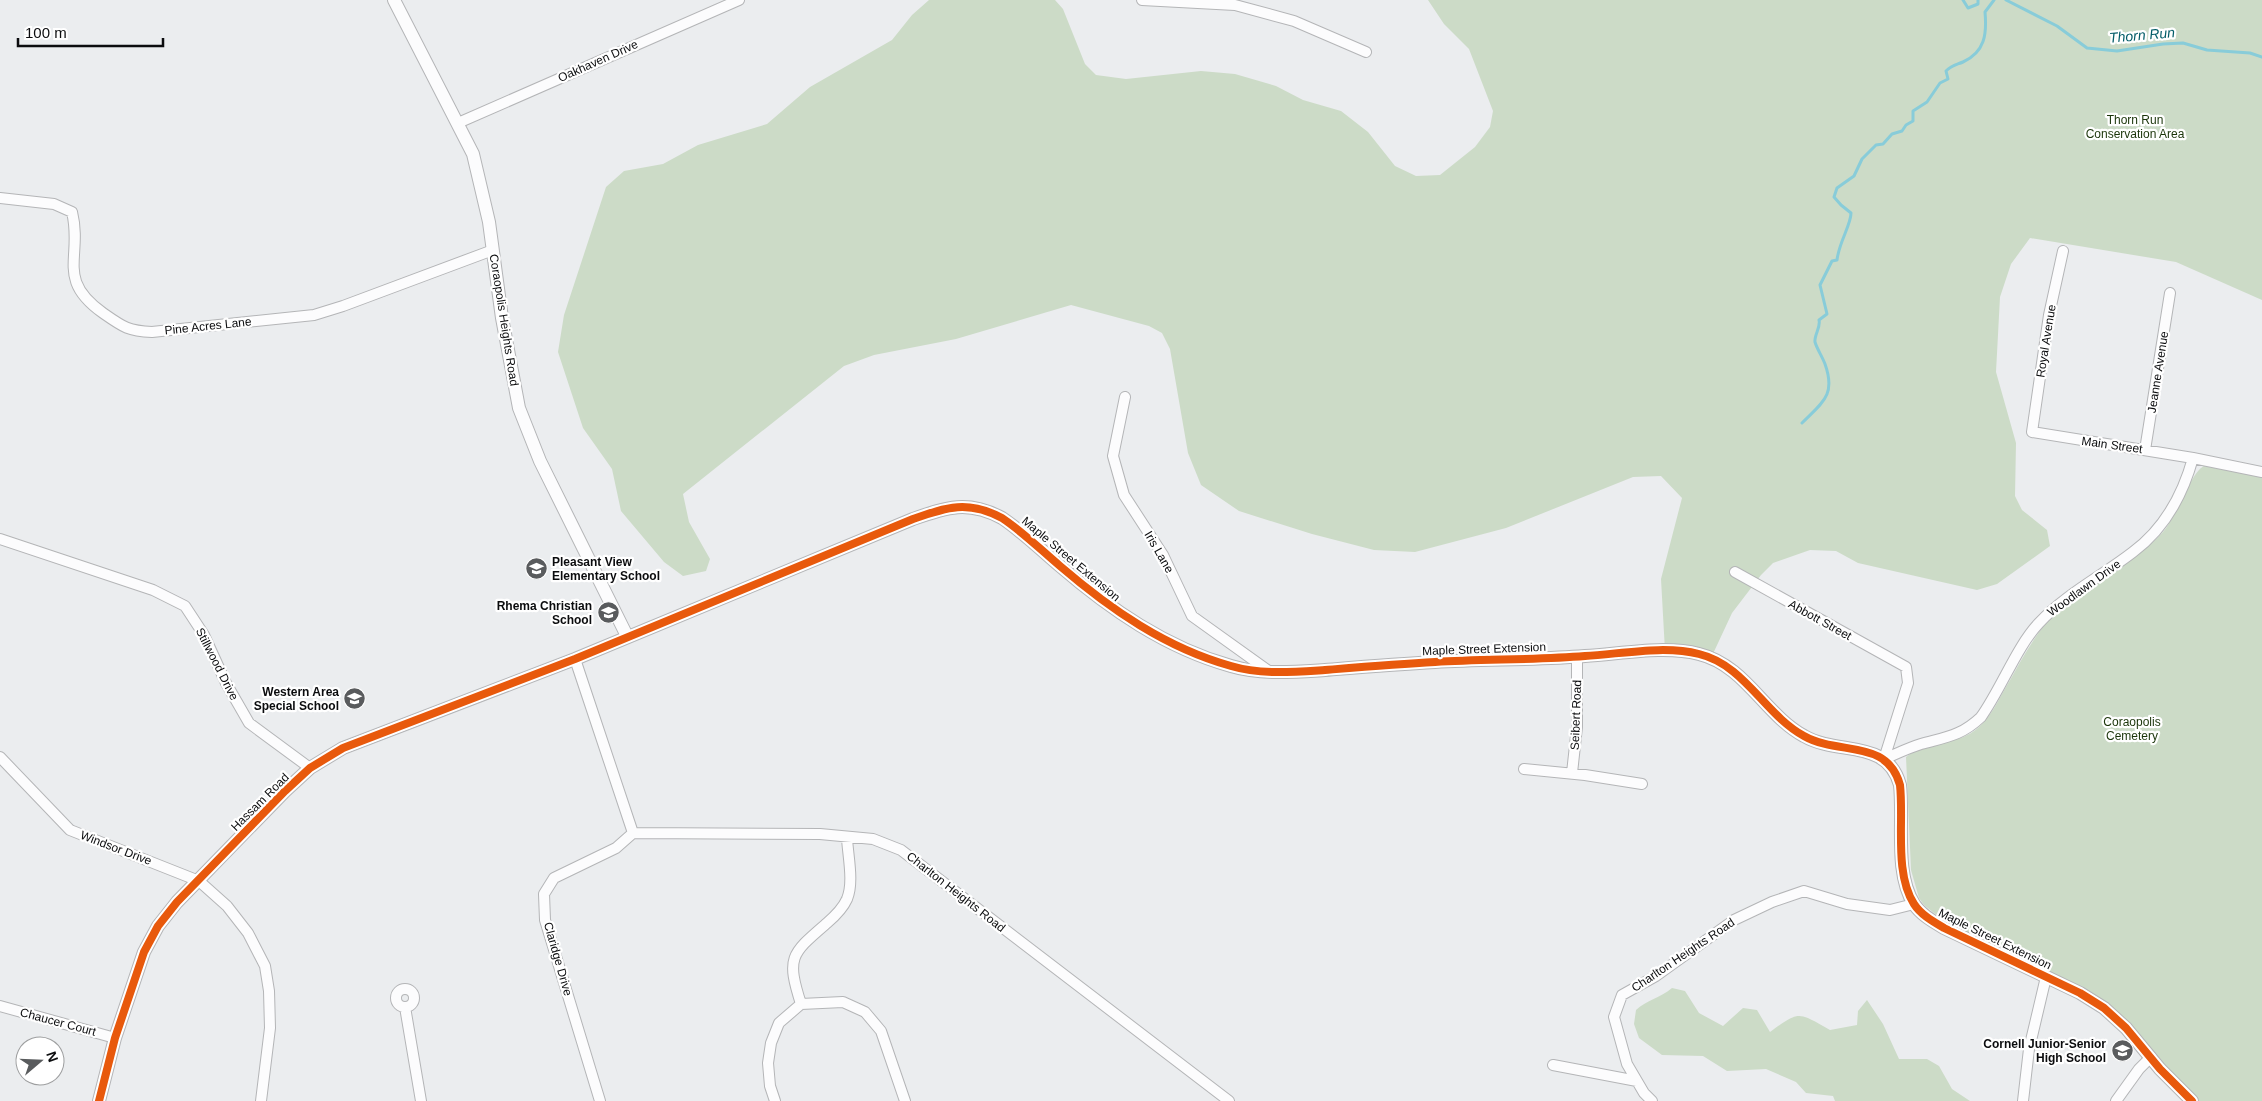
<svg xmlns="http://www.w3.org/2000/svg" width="2262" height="1101" viewBox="0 0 2262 1101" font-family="Helvetica,sans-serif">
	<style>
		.green { fill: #ccdbc7 }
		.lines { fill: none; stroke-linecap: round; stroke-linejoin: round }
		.stream { stroke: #88ccd9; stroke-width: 3 }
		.minor-casing { stroke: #b4b5b7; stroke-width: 12 }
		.tertiary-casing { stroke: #b4b5b7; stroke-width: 14 }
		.minor { stroke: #fcfcfd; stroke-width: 10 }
		.tertiary { stroke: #fcfcfd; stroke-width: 12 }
		.cycleway-casing { stroke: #fff; stroke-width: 11 }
		.cycleway { stroke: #e8590c; stroke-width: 8 }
		.labels { text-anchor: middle; stroke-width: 4.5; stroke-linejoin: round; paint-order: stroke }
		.street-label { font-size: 12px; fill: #0b0c0e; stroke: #fff }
		.park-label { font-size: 12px; fill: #1b350a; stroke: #fff }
		.poi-label { font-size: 12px; font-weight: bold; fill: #0b0c0e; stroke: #fff; text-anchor: end }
		.water-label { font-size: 14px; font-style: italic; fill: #035c68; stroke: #fff }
	</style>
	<rect width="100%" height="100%" fill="#ebedef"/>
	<!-- green -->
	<path class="green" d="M 929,0 L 1055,0 L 1063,9 L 1085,64 L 1096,75 L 1126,79 L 1201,71 L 1235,74 L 1276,86 L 1303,100 L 1341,111 L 1368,132 L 1395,166 L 1416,176 L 1440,175 L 1475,147 L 1490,127 L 1493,111 L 1469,49 L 1444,24 L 1428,0 L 2262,0 L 2262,300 L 2176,262 L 2030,238 L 2011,264 L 2000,297 L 1996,372 L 2016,443 L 2015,496 L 2022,510 L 2047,530 L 2050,546 L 1997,584 L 1977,590 L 1858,563 L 1836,551 L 1810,550 L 1773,563 L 1761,575 L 1732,613 L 1711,658 L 1665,651 L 1661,579 L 1682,498 L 1661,476 L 1633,477 L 1506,528 L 1415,552 L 1374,550 L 1312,534 L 1239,511 L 1201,485 L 1188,453 L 1170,349 L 1162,333 L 1149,326 L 1071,305 L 956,339 L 874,355 L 844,366 L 683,494 L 689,522 L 710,559 L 706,571 L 683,576 L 664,562 L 621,511 L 612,469 L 583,428 L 558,352 L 564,315 L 606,187 L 624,171 L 663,164 L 698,145 L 767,124 L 810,87 L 892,40 L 912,15 Z
		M 2204,466 L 2262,477 L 2262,1101 L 2192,1101 L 2126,1028 L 2002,949 L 1944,921 L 1924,905 L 1919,898 L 1911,870 L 1906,757 C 1925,741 1957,747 1979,727 C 1991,716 1998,701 2006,687 C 2021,661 2034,635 2054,614 C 2086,582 2132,566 2163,532 C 2176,517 2191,472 2204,466 Z
		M 1672,988 L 1685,991 L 1699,1013 L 1723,1026 L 1743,1008 L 1757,1010 L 1770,1032 C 1800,1010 1798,1012 1830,1030 L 1857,1025 L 1858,1011 L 1867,1000 L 1883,1024 L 1899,1059 L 1927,1059 L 1939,1066 L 1952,1089 L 1970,1101 L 1835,1101 L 1833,1096 L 1806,1093 L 1796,1082 L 1766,1069 L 1727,1071 L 1703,1056 L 1662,1055 L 1639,1038 L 1634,1024 L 1636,1010 C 1647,1000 1660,998 1672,988 Z"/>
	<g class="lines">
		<!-- stream -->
		<path class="stream" d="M 1963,0 L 1968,8 L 1978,4 L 1978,0
			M 2006,0 L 2057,26 L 2087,48 L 2117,51 L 2163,44 L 2183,43 L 2207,50 L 2250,53 L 2262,57
			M 1802,423 C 1823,402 1836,395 1825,364 C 1822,356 1817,349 1815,342 C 1814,335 1821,327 1819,320 L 1827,314 L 1820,285 L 1832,261 L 1837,260 C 1839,242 1851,225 1851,213 L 1841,205 L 1834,197 L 1837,188 L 1854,176 L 1862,159 L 1876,145 L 1883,144 L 1892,134 L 1902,131 L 1906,125 L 1913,121 L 1913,111 L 1927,102 L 1940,83 L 1948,79 L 1946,71 C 1952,65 1956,65 1963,62 C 1985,52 1987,34 1985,12 L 1994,0"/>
		<defs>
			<path id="minor" d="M 1142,0 L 1235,5 L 1294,21 L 1366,52
				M 458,123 L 739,0
				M 0,198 L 54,204 L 72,212 C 83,257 55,279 103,313 C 123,327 128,331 152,332 L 314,315 L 343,306 L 493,250
				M 2063,251 L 2049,315 L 2032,432 L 2193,458
				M 1125,397 L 1113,456 L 1124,495 L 1163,555 L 1192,616 L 1270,672
				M 2145,450 L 2170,293
				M 0,539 L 153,590 L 185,606 L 204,635 L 226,683 L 249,723 L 310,768
				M 1735,572 L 1906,667 L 1908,683 L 1884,759
				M 575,659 L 633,833 L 820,834 L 873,839 L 901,850 L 1229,1101
				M 0,757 L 70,830 L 199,881 L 227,906 L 248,933 L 265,966 L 269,991 L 270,1028 L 261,1101
				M 1884,759 C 1896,754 1908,748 1921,744 C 1946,737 1961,736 1981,717 C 2001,689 2017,646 2039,623 C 2066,594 2102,576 2133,552 C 2164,529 2183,494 2193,458 L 2262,472
				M 1524,769 L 1585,775 L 1642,784
				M 1572,773 L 1577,727 L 1577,657
				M396 998a9 9 0 1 1 18 0a9 9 0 1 1-18 0Z
				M 801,1004 C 786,957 791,954 827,923 C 834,917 843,908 847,899 C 854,882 848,857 847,838
				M 0,1006 L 115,1038
				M 405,1007 L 421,1101
				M 1553,1065 L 1637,1081
				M 600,1101 L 545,920 L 544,894 L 554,878 L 616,848 L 633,833
				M 775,1101 L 770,1086 L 768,1063 L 771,1043 L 779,1023 L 801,1004 L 843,1002 L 865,1012 L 881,1031 L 905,1101
				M 1652,1101 L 1644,1093 L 1627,1064 L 1614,1017 L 1622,995 L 1656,976 L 1734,920 L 1772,902 L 1804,891 L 1847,904 L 1890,910 L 1914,904
				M 2023,1101 L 2029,1049 L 2046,977
				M 2116,1101 L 2139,1069 L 2151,1057"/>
			<path id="tertiary" d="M 394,0 L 473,154 L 489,222 L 502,318 L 519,408 L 540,461 L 627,636
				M 99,1101 L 115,1038 L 144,952 L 158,926 L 177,902 L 285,791 L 310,768 L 343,748 L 575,659 L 913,519 C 947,507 968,500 1002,518 C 1023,532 1041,550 1060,566 C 1110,609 1166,648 1231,666 C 1261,675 1294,672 1325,670 C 1362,667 1398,664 1435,662 C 1485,659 1535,660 1585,656 C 1621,654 1664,645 1699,654 C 1745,665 1765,715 1804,736 C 1839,756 1887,738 1900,785 C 1904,821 1894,873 1914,904 C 1921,915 1934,922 1944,928 L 2080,993 L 2104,1008 L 2126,1028 L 2160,1069 L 2192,1101"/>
		</defs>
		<!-- minor casing -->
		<use href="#minor" class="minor-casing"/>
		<!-- tertiary casing -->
		<use href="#tertiary" class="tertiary-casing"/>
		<!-- minor -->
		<use href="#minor" class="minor"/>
		<!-- tertiary -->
		<use href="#tertiary" class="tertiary"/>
		<defs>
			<path id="cycleway" d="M 99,1101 L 115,1038 L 144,952 L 158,926 L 177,902 L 285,791 L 310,768 L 343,748 L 575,659 L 913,519 C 947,507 968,500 1002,518 C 1023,532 1041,550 1060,566 C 1110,609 1166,648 1231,666 C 1261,675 1294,672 1325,670 C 1362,667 1398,664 1435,662 C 1485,659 1535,660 1585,656 C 1621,654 1664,645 1699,654 C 1745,665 1765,715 1804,736 C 1839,756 1887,738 1900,785 C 1904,821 1894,873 1914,904 C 1921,915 1934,922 1944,928 L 2080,993 L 2104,1008 L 2126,1028 L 2160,1069 L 2192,1101"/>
		</defs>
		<!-- cycleway casing -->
		<use href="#cycleway" class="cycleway-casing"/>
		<!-- cycleway -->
		<use href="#cycleway" class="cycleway"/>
	</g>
	<!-- icons -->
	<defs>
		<symbol id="school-disc" viewBox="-11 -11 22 22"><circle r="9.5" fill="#595b5d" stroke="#fff"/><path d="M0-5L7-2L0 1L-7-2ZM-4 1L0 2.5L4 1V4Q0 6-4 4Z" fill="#fff"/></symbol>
	</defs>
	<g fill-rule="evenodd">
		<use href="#school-disc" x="524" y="556" width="25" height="25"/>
		<use href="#school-disc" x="596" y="600" width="25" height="25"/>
		<use href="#school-disc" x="342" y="686" width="25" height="25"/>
		<use href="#school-disc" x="2110" y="1038" width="25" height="25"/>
	</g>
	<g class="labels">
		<!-- street labels -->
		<g class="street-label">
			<text transform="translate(598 61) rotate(-24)" y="4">Oakhaven Drive</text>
			<text transform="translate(504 320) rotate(81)" y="4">Coraopolis Heights Road</text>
			<text transform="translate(208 326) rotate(-6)" y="4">Pine Acres Lane</text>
			<text transform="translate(2046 341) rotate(-81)" y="4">Royal Avenue</text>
			<text transform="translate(2158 372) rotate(-81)" y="4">Jeanne Avenue</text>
			<text transform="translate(2112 445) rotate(8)" y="4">Main Street</text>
			<text transform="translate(1159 552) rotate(60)" y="4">Iris Lane</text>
			<text transform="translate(1071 559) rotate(40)" y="4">Maple Street Extension</text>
			<text transform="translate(2084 588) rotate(-36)" y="4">Woodlawn Drive</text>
			<text transform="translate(1820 620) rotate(29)" y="4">Abbott Street</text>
			<text transform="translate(1484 649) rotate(-2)" y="4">Maple Street Extension</text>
			<text transform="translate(217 664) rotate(63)" y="4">Stillwood Drive</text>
			<text transform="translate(1576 715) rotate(-88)" y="4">Seibert Road</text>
			<text transform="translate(260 802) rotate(-45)" y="4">Hassam Road</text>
			<text transform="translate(116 848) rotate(21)" y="4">Windsor Drive</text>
			<text transform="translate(956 892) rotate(38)" y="4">Charlton Heights Road</text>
			<text transform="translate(1995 939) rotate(26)" y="4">Maple Street Extension</text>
			<text transform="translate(1683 955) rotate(-34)" y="4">Charlton Heights Road</text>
			<text transform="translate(558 959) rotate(74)" y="4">Claridge Drive</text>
			<text transform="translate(58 1022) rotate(15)" y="4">Chaucer Court</text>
		</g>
		<!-- park labels -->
		<g class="park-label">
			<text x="2135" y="124">Thorn Run<tspan x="2135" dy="14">Conservation Area</tspan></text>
			<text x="2132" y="726">Coraopolis<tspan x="2132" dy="14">Cemetery</tspan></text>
		</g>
		<!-- poi labels -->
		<g class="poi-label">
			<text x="552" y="566" text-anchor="start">Pleasant View<tspan x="552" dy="14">Elementary School</tspan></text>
			<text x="592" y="610">Rhema Christian<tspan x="592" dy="14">School</tspan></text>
			<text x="339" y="696">Western Area<tspan x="339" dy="14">Special School</tspan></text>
			<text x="2106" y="1048">Cornell Junior-Senior<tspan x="2106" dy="14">High School</tspan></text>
		</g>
		<!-- water labels -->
		<g class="water-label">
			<text transform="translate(2142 35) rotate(-5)" y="5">Thorn Run</text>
		</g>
	</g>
	<!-- north arrow -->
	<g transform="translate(40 1061) rotate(71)"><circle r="24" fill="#ffffff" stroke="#9d9e9f"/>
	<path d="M0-4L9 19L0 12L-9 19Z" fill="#595b5d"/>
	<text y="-8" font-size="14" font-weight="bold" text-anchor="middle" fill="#0b0c0e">N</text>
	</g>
	<!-- scale -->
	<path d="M18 38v8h145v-8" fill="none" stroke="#0b0c0e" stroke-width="2.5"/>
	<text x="25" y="38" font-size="15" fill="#0b0c0e" stroke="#ffffff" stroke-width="4" paint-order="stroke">100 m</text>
</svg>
